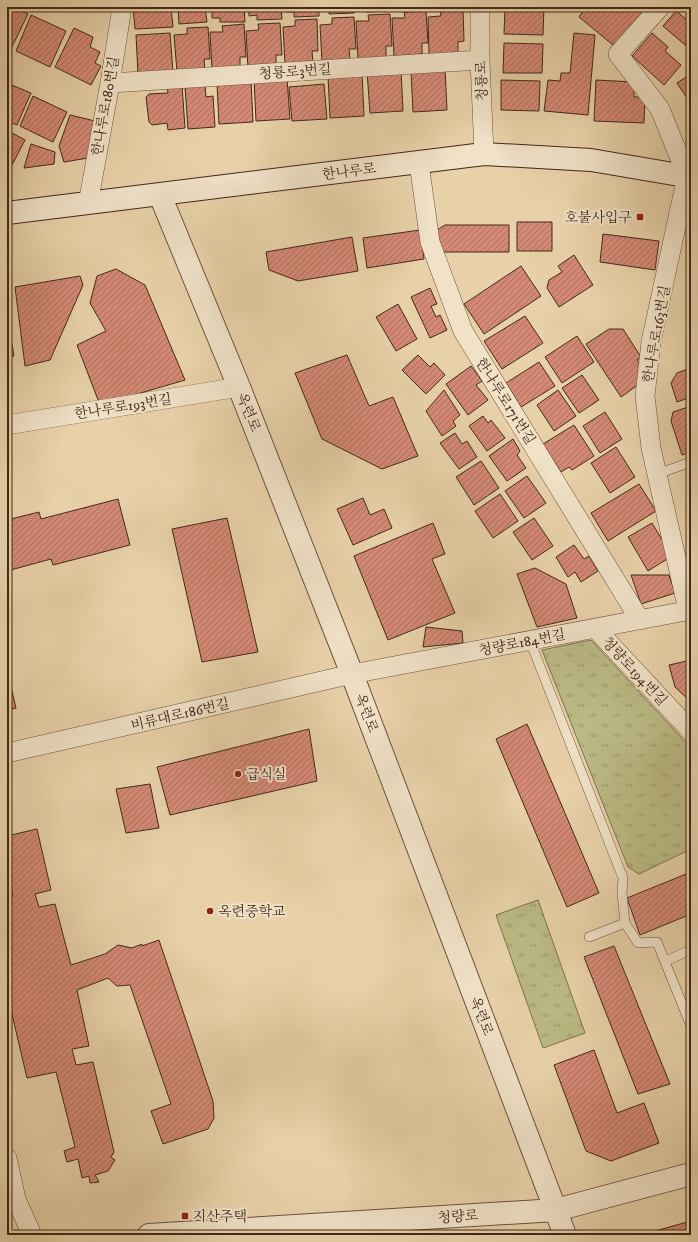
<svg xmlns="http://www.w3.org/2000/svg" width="698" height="1242" viewBox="0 0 698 1242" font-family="'IM FELL DW Pica','Noto Serif KR',serif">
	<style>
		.grass { fill: url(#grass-tufts); stroke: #7e714e }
		.building { fill: url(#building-hatch); stroke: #422819 }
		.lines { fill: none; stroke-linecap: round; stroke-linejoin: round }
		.service-casing { stroke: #6c523d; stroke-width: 10 }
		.minor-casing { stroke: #6c523d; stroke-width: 20 }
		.tertiary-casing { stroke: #6c523d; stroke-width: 24 }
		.secondary-casing { stroke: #422819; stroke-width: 24 }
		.service { stroke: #f0e1c7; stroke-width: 9 }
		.minor { stroke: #f0e1c7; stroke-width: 19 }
		.tertiary { stroke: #f0e1c7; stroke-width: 22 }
		.secondary { stroke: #f0e1c7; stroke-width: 22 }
		.poi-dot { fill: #8f2418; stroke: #f0e1c7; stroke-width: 1.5 }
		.labels { text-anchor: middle; stroke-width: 4; stroke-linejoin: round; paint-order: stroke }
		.street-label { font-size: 14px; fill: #422819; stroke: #f0e1c7 }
		.poi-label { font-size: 14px; fill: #422819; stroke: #f0e1c7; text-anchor: start }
	</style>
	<defs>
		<pattern id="grass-tufts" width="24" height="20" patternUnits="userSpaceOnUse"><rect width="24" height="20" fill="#bbba84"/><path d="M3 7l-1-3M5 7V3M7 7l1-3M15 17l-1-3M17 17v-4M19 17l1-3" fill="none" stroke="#9a976b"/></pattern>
		<pattern id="building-hatch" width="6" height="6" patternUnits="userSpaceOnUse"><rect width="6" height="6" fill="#d48976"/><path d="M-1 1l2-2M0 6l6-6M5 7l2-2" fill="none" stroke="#ae7060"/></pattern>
	</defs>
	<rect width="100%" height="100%" fill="#e8d1a9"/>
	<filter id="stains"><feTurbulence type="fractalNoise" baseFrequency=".005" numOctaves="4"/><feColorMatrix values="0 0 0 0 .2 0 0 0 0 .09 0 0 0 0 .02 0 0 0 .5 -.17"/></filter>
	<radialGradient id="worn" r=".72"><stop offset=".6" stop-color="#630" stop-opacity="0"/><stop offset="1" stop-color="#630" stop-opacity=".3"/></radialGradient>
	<!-- grass -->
	<path class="grass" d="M 591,640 L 691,748 L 691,849 L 639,874 L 628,867 L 542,650 Z
		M 538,900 L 585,1033 L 543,1048 L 496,915 Z"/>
	<!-- building -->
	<path class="building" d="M 7,7 L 14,7 L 28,14 L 11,49 L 7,47 Z
		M 133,7 L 171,7 L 173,27 L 135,29 Z
		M 178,7 L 205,7 L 207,22 L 179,24 Z
		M 212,7 L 244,7 L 245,22 L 220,22 L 220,18 L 212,18 Z
		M 249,7 L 281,7 L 282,19 L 257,20 L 257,15 L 249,16 Z
		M 286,7 L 319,7 L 319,16 L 294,17 L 294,12 L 287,12 Z
		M 321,7 L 354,7 L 354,13 L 329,14 L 329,9 L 321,9 Z
		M 358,7 L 390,7 L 390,11 L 366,12 L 366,7 Z
		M 401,7 L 426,7 L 426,8 L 401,9 Z
		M 505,7 L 544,7 L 543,35 L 504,34 Z
		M 586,7 L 645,7 L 648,11 L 613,45 L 579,17 Z
		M 463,9 L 464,41 L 458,42 L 458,53 L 429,54 L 428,17 L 441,16 L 440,10 Z
		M 426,11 L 428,43 L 422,43 L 422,54 L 394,56 L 392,18 L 405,18 L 404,12 Z
		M 676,11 L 691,23 L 691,50 L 663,26 Z
		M 390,14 L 392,46 L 386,46 L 386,57 L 358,59 L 356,21 L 369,21 L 368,15 Z
		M 31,15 L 66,31 L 50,67 L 16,51 Z
		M 354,17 L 356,49 L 349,49 L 350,60 L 322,62 L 320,25 L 332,24 L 332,18 Z
		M 317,19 L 318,51 L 312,51 L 313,63 L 285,64 L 283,27 L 295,26 L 295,20 Z
		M 280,23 L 282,55 L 276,55 L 276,67 L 248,68 L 246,31 L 259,30 L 258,24 Z
		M 244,24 L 246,57 L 240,57 L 240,68 L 212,70 L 210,32 L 223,32 L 222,26 Z
		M 208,27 L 210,59 L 204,59 L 205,70 L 177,72 L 174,35 L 187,34 L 187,28 Z
		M 74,28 L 93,37 L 90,47 L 100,52 L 95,63 L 101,66 L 91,85 L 55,67 Z
		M 170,33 L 173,72 L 138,74 L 136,35 Z
		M 574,33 L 595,35 L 588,115 L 544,111 L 548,80 L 560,81 L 561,73 L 570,73 Z
		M 652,33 L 668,47 L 665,51 L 681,65 L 664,85 L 632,56 Z
		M 504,43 L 543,44 L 542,73 L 503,73 Z
		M 401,69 L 403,111 L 370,113 L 367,71 Z
		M 445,69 L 447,110 L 413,112 L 411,71 Z
		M 362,74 L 364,116 L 330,118 L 328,76 Z
		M 691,74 L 691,104 L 677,83 Z
		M 287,78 L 290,119 L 256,121 L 254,80 Z
		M 501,80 L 540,81 L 539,111 L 501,110 Z
		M 596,80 L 634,82 L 634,97 L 645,97 L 644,123 L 594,121 Z
		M 251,81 L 253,122 L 219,124 L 217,83 Z
		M 7,83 L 31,93 L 17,125 L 7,121 Z
		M 324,84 L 327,119 L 292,121 L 289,87 Z
		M 182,85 L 185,128 L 168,130 L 167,123 L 152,125 L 149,122 L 146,97 L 149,94 L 168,93 L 167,86 Z
		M 205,85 L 206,97 L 213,96 L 215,127 L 188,129 L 185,87 Z
		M 33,96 L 67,112 L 53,142 L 20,126 Z
		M 70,115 L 95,121 L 88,158 L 64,162 L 59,146 Z
		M 7,130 L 25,140 L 12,165 L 7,162 Z
		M 31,144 L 55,152 L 54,164 L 24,168 Z
		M 517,222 L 552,222 L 552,251 L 517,251 Z
		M 445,225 L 509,225 L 509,252 L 437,252 L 437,230 Z
		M 420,230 L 424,259 L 367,268 L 363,238 Z
		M 603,234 L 659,241 L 655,270 L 600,262 Z
		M 352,237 L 358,271 L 298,281 L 269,270 L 266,252 Z
		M 574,255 L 593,285 L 559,307 L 547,288 L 549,280 L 562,272 L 558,266 Z
		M 521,266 L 541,296 L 484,334 L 464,304 Z
		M 116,269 L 145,285 L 185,380 L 100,405 L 77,345 L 106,331 L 90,303 L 97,276 Z
		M 80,276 L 83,285 L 50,360 L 25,366 L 15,287 Z
		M 430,288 L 437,304 L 431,306 L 436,317 L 440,315 L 447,330 L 430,338 L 411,297 Z
		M 398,304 L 417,339 L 396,351 L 376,317 Z
		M 7,315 L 14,356 L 7,357 Z
		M 525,316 L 543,343 L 502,369 L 484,341 Z
		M 609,329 L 623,329 L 641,357 L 637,360 L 644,371 L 638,375 L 642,382 L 621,397 L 586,344 Z
		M 577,336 L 594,362 L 562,383 L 545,357 Z
		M 347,355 L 369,406 L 393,397 L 418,456 L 382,469 L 322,439 L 295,373 Z
		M 418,355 L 430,367 L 434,363 L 445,375 L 426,394 L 402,370 Z
		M 539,362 L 555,386 L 521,407 L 506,383 Z
		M 471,366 L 482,381 L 476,385 L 488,400 L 468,415 L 446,384 Z
		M 691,368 L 691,397 L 677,402 L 671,383 L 677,373 Z
		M 582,375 L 599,400 L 579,413 L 562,388 Z
		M 444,390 L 460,415 L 453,421 L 456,426 L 442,436 L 426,411 Z
		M 558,390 L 576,416 L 554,431 L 537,405 Z
		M 691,406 L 691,452 L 682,455 L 671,421 L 673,412 Z
		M 605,412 L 622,439 L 600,453 L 583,426 Z
		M 483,416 L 488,423 L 491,420 L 505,438 L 487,451 L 469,426 Z
		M 574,425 L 594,456 L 572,470 L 569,467 L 561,472 L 543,444 Z
		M 455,433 L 462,444 L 467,441 L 477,457 L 459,469 L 440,443 Z
		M 513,439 L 520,451 L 517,455 L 526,468 L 507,481 L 489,456 Z
		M 616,447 L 635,477 L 610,493 L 591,463 Z
		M 481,461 L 499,488 L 474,505 L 456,477 Z
		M 527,476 L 546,503 L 524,518 L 505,491 Z
		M 639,484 L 656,511 L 608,541 L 591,513 Z
		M 500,494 L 518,521 L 493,538 L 475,511 Z
		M 363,498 L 370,515 L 384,509 L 392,528 L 353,545 L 337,509 Z
		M 118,499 L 130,545 L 53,565 L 51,559 L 7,571 L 7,520 L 39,512 L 41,519 Z
		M 227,518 L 258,652 L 202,662 L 172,529 Z
		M 534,518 L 553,546 L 532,560 L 513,532 Z
		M 691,518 L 691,533 L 687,520 Z
		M 433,523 L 445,554 L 432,559 L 455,613 L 388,640 L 354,556 Z
		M 652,523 L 672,556 L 648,571 L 628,537 Z
		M 574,545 L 584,559 L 589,556 L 598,571 L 581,582 L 575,572 L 568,577 L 556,557 Z
		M 535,568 L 566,584 L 577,618 L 537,627 L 517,574 Z
		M 631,575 L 669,575 L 675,593 L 641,604 Z
		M 426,627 L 462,631 L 463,643 L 423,647 Z
		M 691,660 L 691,702 L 675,687 L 669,665 Z
		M 7,670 L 16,708 L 7,710 Z
		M 527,724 L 599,893 L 567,907 L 496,739 Z
		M 309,729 L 317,781 L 170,815 L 157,767 Z
		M 150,784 L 159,828 L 126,833 L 116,789 Z
		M 37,829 L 51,890 L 35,894 L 39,907 L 55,904 L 71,965 L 105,954 L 118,945 L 132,948 L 142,944 L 142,946 L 159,940 L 213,1101 L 214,1118 L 208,1129 L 163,1144 L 151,1111 L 171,1104 L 130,985 L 117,986 L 108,978 L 77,990 L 89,1046 L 72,1049 L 76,1065 L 93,1062 L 114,1152 L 111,1157 L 115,1160 L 108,1171 L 95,1175 L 99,1182 L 90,1183 L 89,1176 L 82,1178 L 78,1159 L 67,1162 L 64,1151 L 75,1147 L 56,1072 L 27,1078 L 7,993 L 7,898 L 13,896 L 7,869 L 7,836 Z
		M 691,872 L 691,914 L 640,935 L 627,898 Z
		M 614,946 L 670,1084 L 638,1094 L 584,957 Z
		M 594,1050 L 617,1113 L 644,1103 L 659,1143 L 611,1161 L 586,1151 L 554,1065 Z
		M 7,1219 L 8,1219 L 8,1235 L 7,1235 Z
		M 691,1221 L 691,1235 L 643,1235 L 644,1234 Z"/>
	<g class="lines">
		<defs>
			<path id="service" d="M 657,474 L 691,462
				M 530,641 L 623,878 L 622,893 L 625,923 L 638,943 L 657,942 L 691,1026
				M 589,937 L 625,923
				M 665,961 L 691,950"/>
			<path id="minor" d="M 480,7 L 480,60 L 484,154
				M 660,7 L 618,54 L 660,109 L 687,176 L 651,342 L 645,396 L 651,448 L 688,610
				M 110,83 L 480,60
				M 419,163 L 430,242 L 463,331 L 640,620
				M 88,204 L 110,83 L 122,7
				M 7,425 L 239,387
				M 595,628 L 691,731
				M 7,753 L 352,674 L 691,610
				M 7,1158 L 16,1199 L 32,1235"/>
			<path id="tertiary" d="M 160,195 L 239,387 L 352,674 L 565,1235
				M 149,1235 L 556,1210 L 691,1174"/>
			<path id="secondary" d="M 7,213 L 484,154 L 591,160 L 691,177"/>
		</defs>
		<!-- service casing -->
		<use href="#service" class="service-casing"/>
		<!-- minor casing -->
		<use href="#minor" class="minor-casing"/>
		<!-- tertiary casing -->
		<use href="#tertiary" class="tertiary-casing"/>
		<!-- secondary casing -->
		<use href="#secondary" class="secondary-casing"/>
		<!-- service -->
		<use href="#service" class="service"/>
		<!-- minor -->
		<use href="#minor" class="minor"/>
		<!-- tertiary -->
		<use href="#tertiary" class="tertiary"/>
		<!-- secondary -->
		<use href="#secondary" class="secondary"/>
	</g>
	<!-- markers -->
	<g class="poi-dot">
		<rect x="636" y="213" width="8" height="8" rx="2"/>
		<circle cx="238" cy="774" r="4"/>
		<circle cx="210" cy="911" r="4"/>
		<rect x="181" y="1212" width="8" height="8" rx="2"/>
	</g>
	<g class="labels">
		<!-- street labels -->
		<g class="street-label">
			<text transform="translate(295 71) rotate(-4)" y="5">청룡로3번길</text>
			<text transform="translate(481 81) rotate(-92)" y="5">청룡로</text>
			<text transform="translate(105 106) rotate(-80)" y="5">한나루로180번길</text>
			<text transform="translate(349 171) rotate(-7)" y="5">한나루로</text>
			<text transform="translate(656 334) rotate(-80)" y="5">한나루로163번길</text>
			<text transform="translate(506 401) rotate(58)" y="5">한나루로171번길</text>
			<text transform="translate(123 406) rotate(-9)" y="5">한나루로193번길</text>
			<text transform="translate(249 412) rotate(68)" y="5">옥련로</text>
			<text transform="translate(522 642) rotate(-11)" y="5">청량로184번길</text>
			<text transform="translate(635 671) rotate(47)" y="5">청량로194번길</text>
			<text transform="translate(367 713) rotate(69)" y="5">옥련로</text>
			<text transform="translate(180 714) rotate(-13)" y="5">비류대로186번길</text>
			<text transform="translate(482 1016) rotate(69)" y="5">옥련로</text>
			<text transform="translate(458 1216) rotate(-4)" y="5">청량로</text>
		</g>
		<!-- poi labels -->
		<g class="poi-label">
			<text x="632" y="222" text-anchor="end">호불사입구</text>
			<text x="246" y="779">급식실</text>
			<text x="218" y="916">옥련중학교</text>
			<text x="193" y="1221">지산주택</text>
		</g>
	</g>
	<!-- margin -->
	<rect width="698" height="1242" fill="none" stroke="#e8d1a9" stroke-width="24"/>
	<rect x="8" y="8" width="682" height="1226" fill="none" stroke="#422819" stroke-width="2"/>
	<rect x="12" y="12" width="674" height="1218" fill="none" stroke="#422819"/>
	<rect width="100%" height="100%" filter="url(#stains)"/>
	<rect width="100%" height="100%" fill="url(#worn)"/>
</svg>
